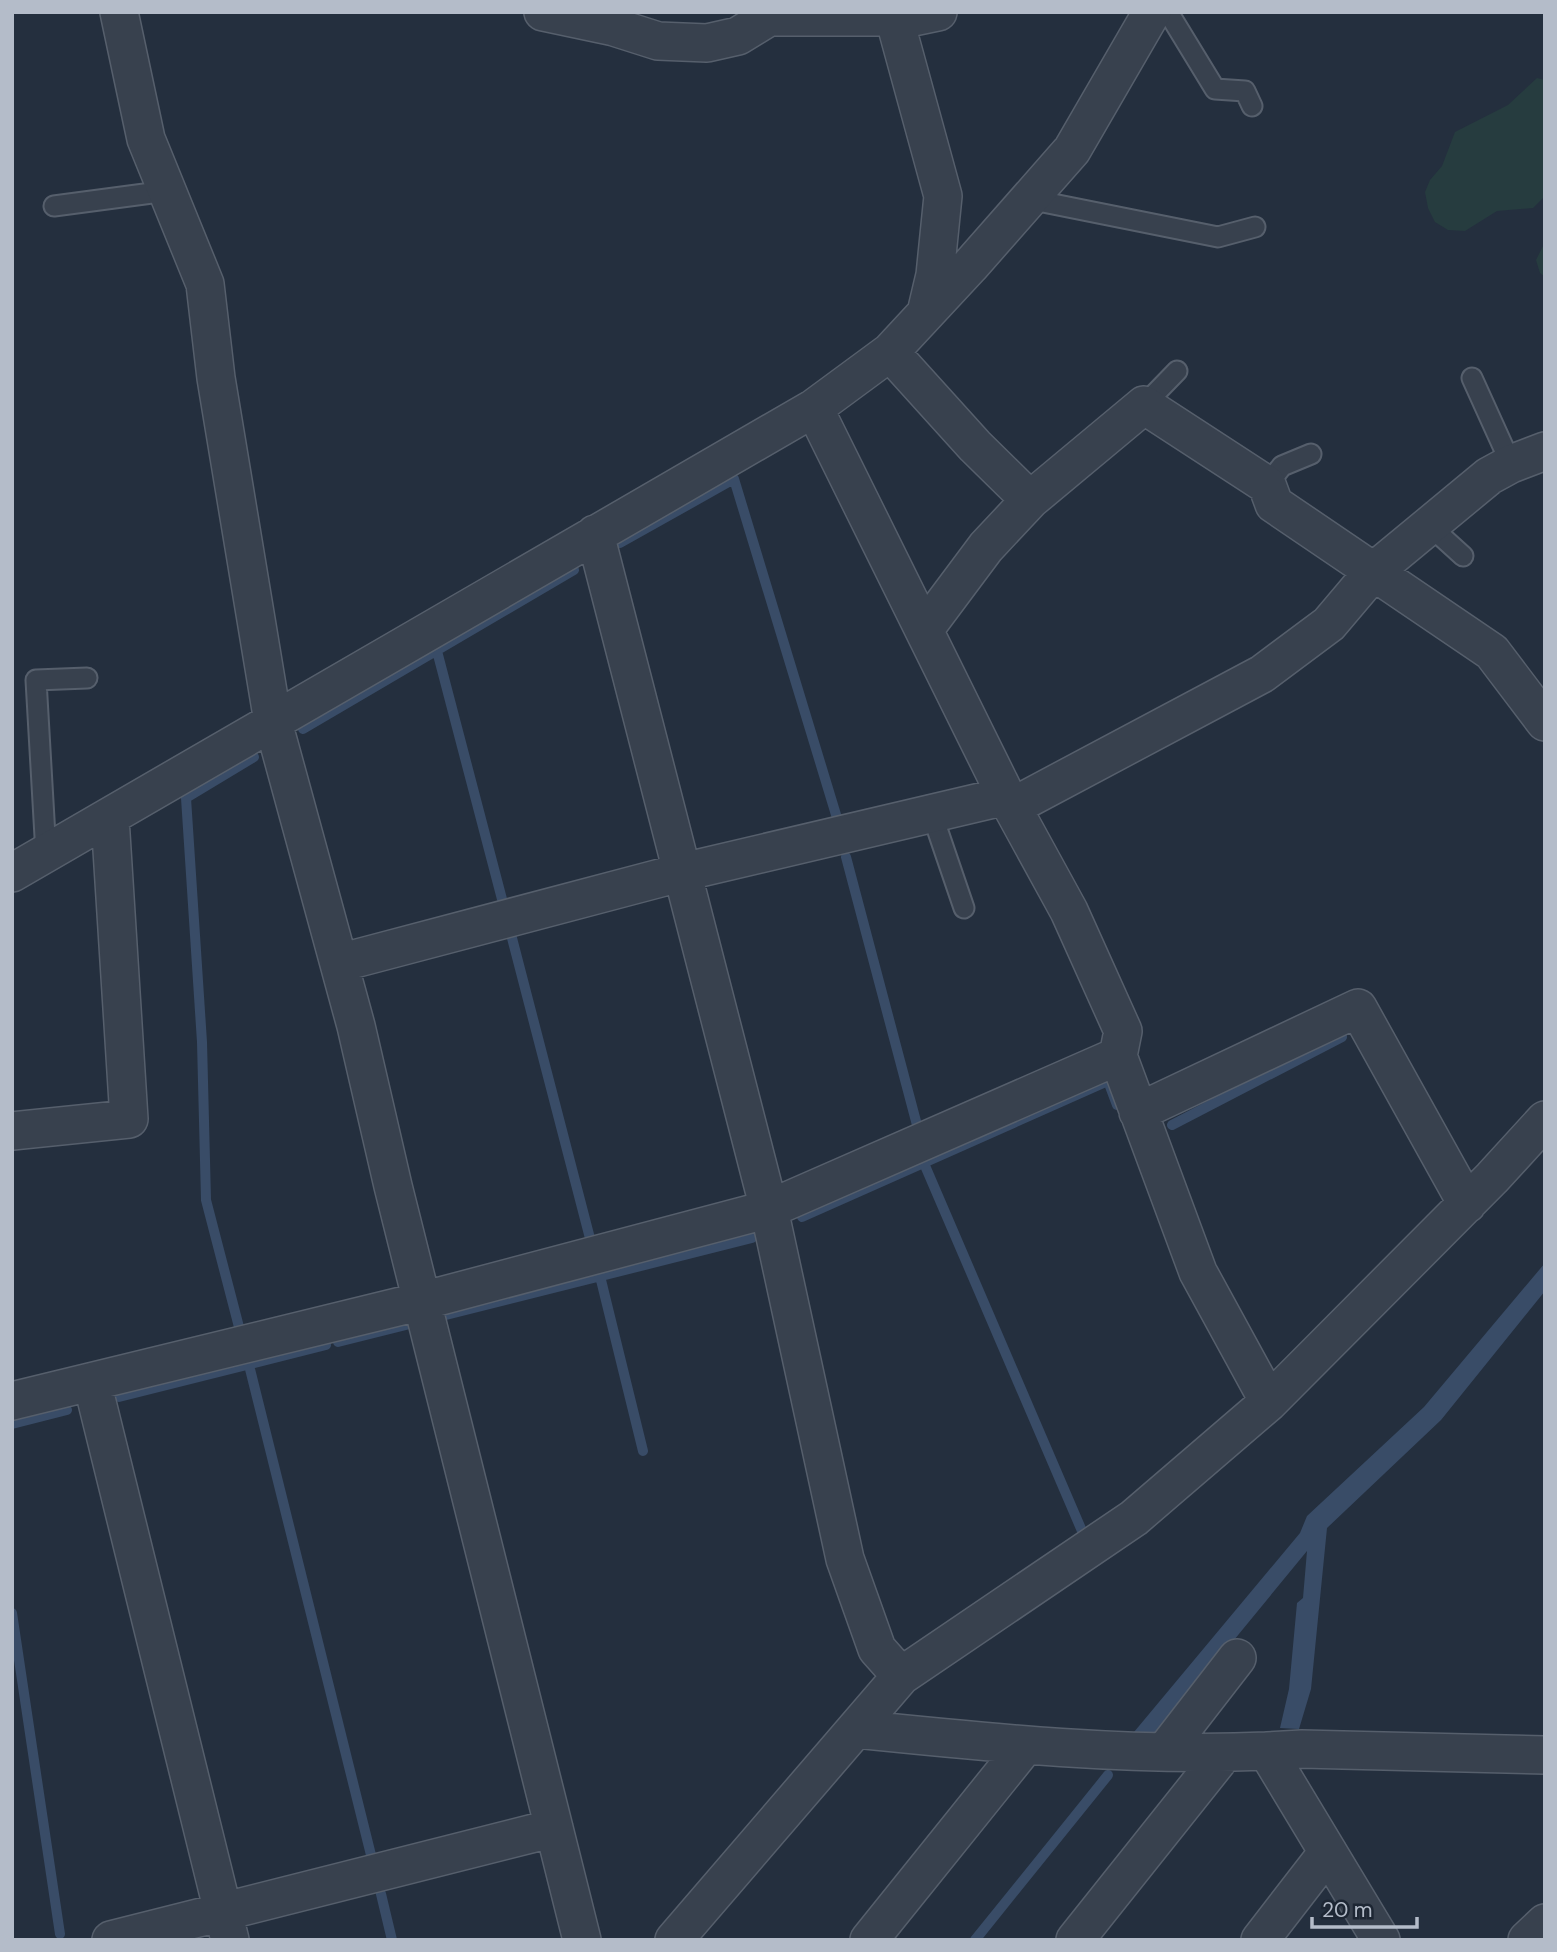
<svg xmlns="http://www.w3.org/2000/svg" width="1557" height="1952" viewBox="0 0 1557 1952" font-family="'DM Sans',sans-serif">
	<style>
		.green { fill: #263c3f }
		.water { fill: #394c67 }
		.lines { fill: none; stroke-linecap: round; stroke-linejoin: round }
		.stream { stroke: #394c67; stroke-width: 10 }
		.lane-casing { stroke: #565f6c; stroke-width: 23 }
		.street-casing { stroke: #565f6c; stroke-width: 40 }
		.lane { stroke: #38414e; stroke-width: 19 }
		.street { stroke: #38414e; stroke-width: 37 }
	</style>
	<rect width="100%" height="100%" fill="#242f3e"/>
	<!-- green -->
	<path class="green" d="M 1537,78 L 1545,80 L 1545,196 L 1533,208 L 1497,211 L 1465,231 L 1448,230 L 1435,222 L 1428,208 L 1425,192 L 1430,180 L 1442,166 L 1455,132 L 1508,105 Z
		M 1545,242 L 1545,277 L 1540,273 L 1536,260 Z"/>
	<!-- water -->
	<path class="water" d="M 1545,1263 L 1545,1291 L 1441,1420 L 1327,1528 L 1311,1689 L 1299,1729 L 1280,1728 L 1289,1689 L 1297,1603 L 1303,1598 L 1307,1551 L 1151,1741 L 1129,1738 L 1300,1533 L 1307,1516 L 1424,1407 Z"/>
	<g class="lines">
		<!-- stream -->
		<path class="stream" d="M 620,543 L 734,479 L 837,818
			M 437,651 L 503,903
			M 303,729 L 574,570
			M 846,857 L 917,1125
			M 512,938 L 592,1246
			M 1172,1125 L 1342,1037
			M 923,1161 L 1082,1531
			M 802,1217 L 1108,1081 L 1117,1105
			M 600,1276 L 643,1451
			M 438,1317 L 752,1238
			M 239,1327 L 206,1200 L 202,1042 L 186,798 L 254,757
			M 338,1342 L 406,1325
			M 249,1365 L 371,1855
			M 119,1397 L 326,1345
			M 12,1424 L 67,1410
			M 12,1613 L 60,1934
			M 381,1894 L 392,1940
			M 975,1940 L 1108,1775"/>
		<defs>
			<path id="lane" d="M 1168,12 L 1215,89 L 1245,91 L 1252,106
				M 1028,199 L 1218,237 L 1255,227
				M 54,206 L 167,191
				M 1472,378 L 1511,464
				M 1144,405 L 1177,371
				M 1267,485 L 1282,466 L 1311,454
				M 1430,526 L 1463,556
				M 932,814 L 964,908
				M 46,854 L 36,680 L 87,678"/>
			<path id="street" d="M 119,12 L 146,139 L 205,284 L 216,378 L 273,722 L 356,1026 L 393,1186 L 582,1940
				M 543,12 L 614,27 L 658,41 L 707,43 L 738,36 L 769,17 L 914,17 L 938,12
				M 894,17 L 943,196 L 935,275 L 926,313
				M 890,352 L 975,446 L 1030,500 L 1144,405 L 1267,485 L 1274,504 L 1492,652 L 1545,722
				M 814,408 L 1006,796 L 1069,911 L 1123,1031 L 1118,1056 L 1198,1272 L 1269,1402
				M 595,534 L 769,1209 L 845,1559 L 877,1649 L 901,1676
				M 924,630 L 986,547 L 1030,500
				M 1012,807 L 1262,674 L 1329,624 L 1373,572 L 1489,476 L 1511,464 L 1545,451
				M 12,873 L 814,408 L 890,352 L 970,266 L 1072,150 L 1152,12
				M 339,963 L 683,872 L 1006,796
				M 1138,1112 L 1358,1008 L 1467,1204
				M 12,1131 L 129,1119 L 110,818
				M 92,1382 L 230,1940
				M 12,1401 L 422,1301 L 769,1209 L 1118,1056
				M 856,1729 C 992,1743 1130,1757 1267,1751 L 1381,1940
				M 1165,1751 L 1237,1658
				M 1267,1751 L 1302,1749 L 1545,1755
				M 111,1940 L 554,1828
				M 674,1940 L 901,1676 L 1134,1518 L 1269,1402 L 1492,1178 L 1545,1120
				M 869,1940 L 1025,1746
				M 1075,1940 L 1224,1753
				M 1260,1940 L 1328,1852
				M 1527,1940 L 1545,1923"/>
		</defs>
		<!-- lane casing -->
		<use href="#lane" class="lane-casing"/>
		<!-- street casing -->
		<use href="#street" class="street-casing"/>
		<!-- lane -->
		<use href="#lane" class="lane"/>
		<!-- street -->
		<use href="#street" class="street"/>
	</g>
	<!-- border -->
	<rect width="1557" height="1952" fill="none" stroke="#b4bcc9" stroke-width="28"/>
	<!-- scale -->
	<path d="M1312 1917v10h105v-10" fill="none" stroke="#b4bcc9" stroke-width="3.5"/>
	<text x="1322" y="1917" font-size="21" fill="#b4bcc9" stroke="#1d2633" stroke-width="5" paint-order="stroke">20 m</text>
</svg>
